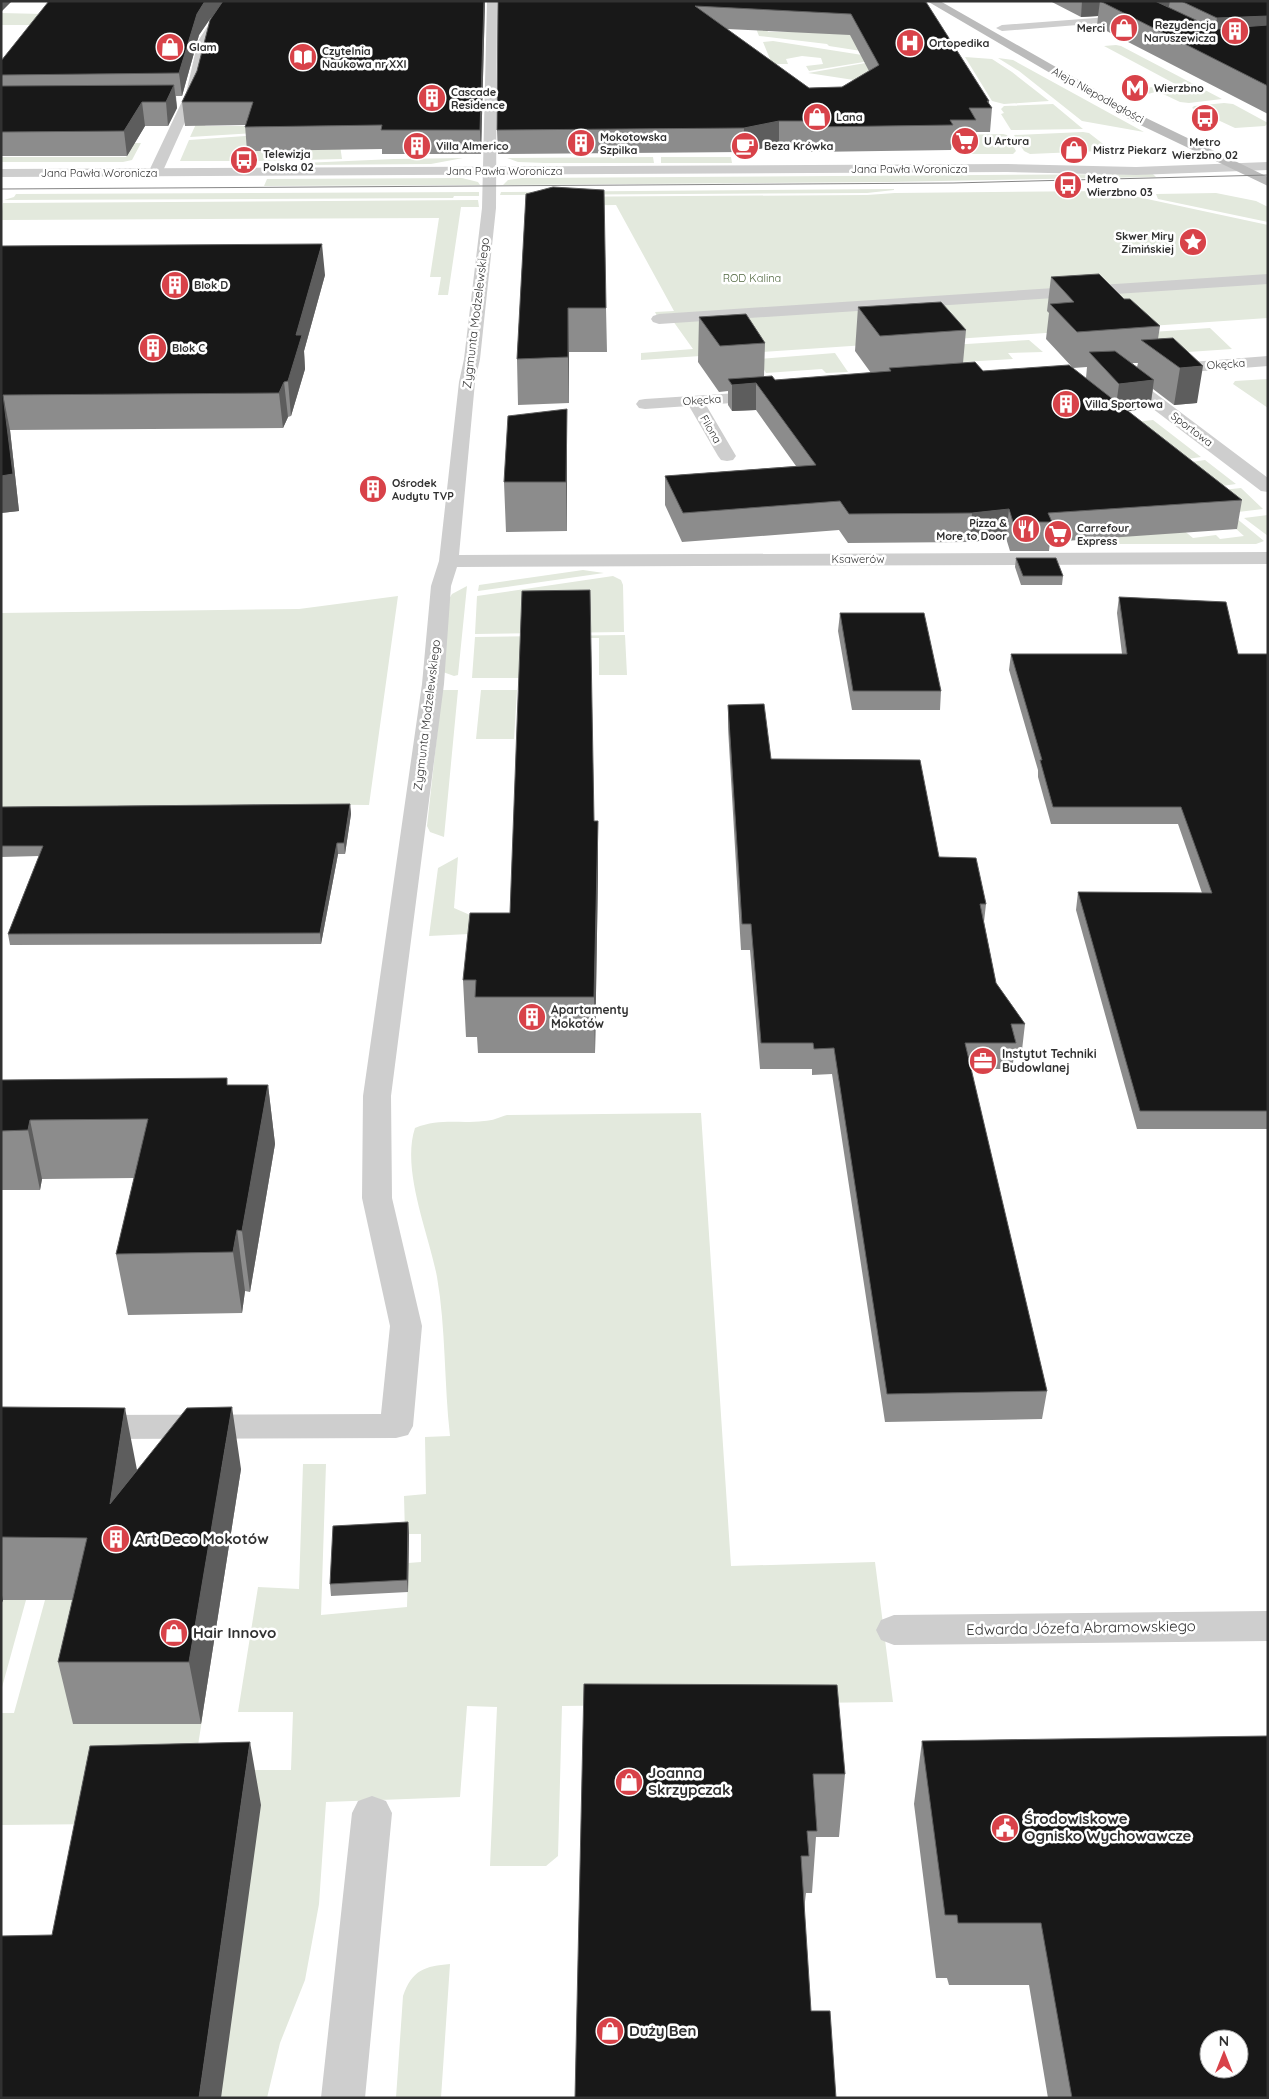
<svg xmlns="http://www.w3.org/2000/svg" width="1269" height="2099" viewBox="0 0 1269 2099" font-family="Quicksand,sans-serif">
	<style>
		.green { fill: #e3e9dd }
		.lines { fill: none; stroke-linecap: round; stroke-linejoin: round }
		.pedestrian { fill: #cecece; fill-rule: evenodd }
		.minor { fill: #cecece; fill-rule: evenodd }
		.tertiary { fill: #cecece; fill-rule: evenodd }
		.secondary { fill: #bbb; fill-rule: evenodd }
		.tram { stroke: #868686; stroke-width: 1 }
		.wall { fill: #8c8c8c; fill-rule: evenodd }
		.shaded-wall { fill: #5d5d5d }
		.building { fill: #181818; stroke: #5d5d5d; fill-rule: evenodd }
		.labels { text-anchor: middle; stroke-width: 5; stroke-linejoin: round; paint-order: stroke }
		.far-poi-label { font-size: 11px; font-weight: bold; fill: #313131; stroke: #fff; text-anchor: start }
		.far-street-label { font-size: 11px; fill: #313131; stroke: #fff }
		.far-park-label { font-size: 11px; fill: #526941; stroke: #fff }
		.street-label { font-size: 12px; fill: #313131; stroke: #fff }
		.poi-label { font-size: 12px; font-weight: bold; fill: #313131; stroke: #fff; text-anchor: start }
		.near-poi-label { font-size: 15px; font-weight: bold; fill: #313131; stroke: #fff; text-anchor: start }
		.near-street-label { font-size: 15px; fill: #313131; stroke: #fff }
	</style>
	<rect width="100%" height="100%" fill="#fff"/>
	<!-- green -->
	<path class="green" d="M 832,11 L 887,55 L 829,46 L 827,44 L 759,36 L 751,16 L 761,14 L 768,32 L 818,32 Z
		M 1,13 L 43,14 L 52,25 L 1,25 Z
		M 773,41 L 875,57 L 876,60 L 809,71 L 806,66 L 823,64 L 821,58 L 802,56 L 786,59 L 788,64 L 772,64 L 763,42 Z
		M 1116,45 L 1121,46 L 1222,99 L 1189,103 L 1180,102 L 1161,93 L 1179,86 L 1104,46 Z
		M 965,57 L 992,59 L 1012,72 L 1049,101 L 1004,104 L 992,101 Z
		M 998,58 L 1013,60 L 1144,132 L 1082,121 L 1019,71 Z
		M 877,61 L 867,82 L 808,73 Z
		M 228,77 L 205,126 L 251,126 L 255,133 L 190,137 L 215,83 Z
		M 1171,86 C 1149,94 1147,98 1125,89 Z
		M 1224,103 L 1233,104 L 1268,123 L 1265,126 L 1235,128 L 1192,108 L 1194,106 Z
		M 1053,104 L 1083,129 L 1011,130 L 1001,114 L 1004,113 L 1001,109 L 1004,106 Z
		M 1083,132 L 1089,133 L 1107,147 L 1100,151 L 1030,154 L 1024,151 L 1014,135 Z
		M 1003,134 L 1007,135 L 1016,151 L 1013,154 L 967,154 L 959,144 L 973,144 L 954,135 Z
		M 258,135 L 339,138 L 342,159 L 257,161 L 258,158 L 234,158 L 233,161 L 180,161 L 189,140 Z
		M 108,143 L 141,143 L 132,160 L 123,162 L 1,162 L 1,157 L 126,157 L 133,146 Z
		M 653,157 L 654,163 L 544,163 L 518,162 L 507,158 Z
		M 661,157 L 731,157 L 732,163 L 661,163 Z
		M 463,158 L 431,164 L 303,165 L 303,163 L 394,159 Z
		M 1153,174 L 1156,177 L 889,182 L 503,185 L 508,180 L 522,178 Z
		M 462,178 L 478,182 L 480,185 L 264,186 L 267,179 Z
		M 894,189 L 894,190 L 867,193 L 500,195 L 501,192 Z
		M 1110,191 L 1268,225 L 1268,318 L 641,360 L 641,353 L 693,349 L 673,321 L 660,322 L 655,312 L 674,311 L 616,205 L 529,206 L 533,197 L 867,195 L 895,193 Z
		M 479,192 L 479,196 L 454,196 L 453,198 L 4,200 L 14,197 L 16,194 Z
		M 1216,193 L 1256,201 L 1268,207 L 1268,222 L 1158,199 L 1156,194 Z
		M 478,200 L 479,207 L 461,207 L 448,295 L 438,295 L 441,277 L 430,277 L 439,218 L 1,220 L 3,203 Z
		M 1210,328 L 1232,349 L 1159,354 L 1138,333 Z
		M 1029,340 L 1043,352 L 1008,353 L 1013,359 L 963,362 L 951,347 L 951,345 Z
		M 835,353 L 848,372 L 826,373 L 822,369 L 766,373 L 758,359 Z
		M 1268,379 L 1268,408 L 1233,384 L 1235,381 Z
		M 1153,420 L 1201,457 L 1174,461 L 1126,423 Z
		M 1205,460 L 1236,484 L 1208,488 L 1178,464 Z
		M 1052,468 L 1171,520 L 1193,538 L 1216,535 L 1220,539 L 1244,536 L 1225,519 L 1236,518 L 1264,541 L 1256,544 L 1116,544 Z
		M 1241,488 L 1263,509 L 1238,512 L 1213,491 Z
		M 1268,515 L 1268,536 L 1244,518 Z
		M 583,570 L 604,573 L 478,591 L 479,585 Z
		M 613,576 L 621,580 L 623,585 L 624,632 L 475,634 L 477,596 Z
		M 467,586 L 458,675 L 454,676 L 443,672 L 449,599 L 452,594 Z
		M 398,596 L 369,805 L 255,804 L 254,811 L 1,812 L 1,613 L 299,609 Z
		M 625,635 L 627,675 L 599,675 L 599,638 L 522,638 L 519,678 L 472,678 L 475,637 Z
		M 442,690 L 458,690 L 444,837 L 430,832 L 427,826 Z
		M 481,690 L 517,690 L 514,739 L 476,739 Z
		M 458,857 L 454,908 L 509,932 L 429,936 L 438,868 Z
		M 701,1113 L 731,1566 L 875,1562 L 893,1702 L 562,1706 L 558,1856 L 546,1866 L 490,1866 L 497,1707 L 467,1706 L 460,1797 L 326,1802 L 319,1904 L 305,1980 L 280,2043 L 267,2098 L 221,2098 L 102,1824 L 1,1825 L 1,1713 L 14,1713 L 45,1600 L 101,1600 L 196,1722 L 203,1714 L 194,1770 L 291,1770 L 293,1712 L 238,1712 L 258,1587 L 299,1589 L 303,1464 L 326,1464 L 321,1615 L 407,1607 L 408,1563 L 421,1562 L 421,1534 L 405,1534 L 404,1496 L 426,1494 L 425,1437 L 450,1436 C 444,1383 446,1329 437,1277 C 429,1234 401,1170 415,1128 C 440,1118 459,1124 484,1121 C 492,1121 500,1117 507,1115 Z
		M 3,1600 L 26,1600 L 1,1691 L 1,1605 Z
		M 450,1964 L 441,2098 L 396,2098 L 403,1996 C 412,1970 425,1966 450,1964 Z"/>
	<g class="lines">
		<!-- pedestrian -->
		<path class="pedestrian" d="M 1268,274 L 1268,284 L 659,324 L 653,322 L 651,319 L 653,316 L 659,314 Z"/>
		<!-- minor -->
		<path class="minor" d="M 228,1 L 239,1 L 216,30 L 210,41 L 198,93 L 162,173 L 155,177 L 150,176 L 148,173 L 186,93 L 198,41 L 207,27 Z
			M 487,1 L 497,1 L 496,208 L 480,359 L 475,382 L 459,555 L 1268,552 L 1268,564 L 457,567 L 451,586 L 444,684 L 391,1096 L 392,1198 L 422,1326 L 413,1426 L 408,1435 L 396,1438 L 90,1439 L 78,1436 L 73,1427 L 78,1418 L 90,1415 L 381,1414 L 390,1326 L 362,1198 L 363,1096 L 422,684 L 431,586 L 439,561 L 459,382 L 464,359 L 482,208 Z
			M 1135,15 L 1140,18 L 1139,20 L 1002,31 L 996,28 L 1002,25 Z
			M 1268,356 L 1268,366 L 1165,374 L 1159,373 L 1157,369 L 1159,365 L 1165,364 Z
			M 1121,371 L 1127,372 L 1268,478 L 1268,492 L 1261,491 L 1115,380 L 1113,376 L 1115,372 Z
			M 766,391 L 772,392 L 775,396 L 772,400 L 706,405 L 736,456 L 733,460 L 727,461 L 721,460 L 718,456 L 689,406 L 645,409 L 639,408 L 636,404 L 639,400 L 645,399 Z
			M 1268,1611 L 1268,1641 L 894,1645 L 881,1640 L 876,1630 L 881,1620 L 894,1615 Z
			M 372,1796 L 386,1801 L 392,1813 L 365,2098 L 321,2098 L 352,1813 L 358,1801 Z"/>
		<!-- tertiary -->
		<path class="tertiary" d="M 1268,162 L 1268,170 L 1136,175 L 1007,172 L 1,177 L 1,169 L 1007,164 L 1136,167 Z"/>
		<!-- secondary -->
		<path class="secondary" d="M 927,1 L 940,1 L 1140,115 L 1268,177 L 1268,186 L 1132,121 Z"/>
		<!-- tram -->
		<path class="tram" d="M 1,189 L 953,183 L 1268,175"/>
	</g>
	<!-- wall -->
	<path class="wall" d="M 46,1 L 485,1 L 481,154 L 382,154 L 382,149 L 247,151 L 245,125 L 185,126 L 182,102 L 197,71 L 212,16 L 199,35 L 182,96 L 176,96 L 177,108 L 168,126 L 145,126 L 127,156 L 1,156 L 1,61 L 48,3 Z
		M 498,1 L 922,1 L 989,101 L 989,104 L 992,108 L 990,132 L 975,132 L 974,144 L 952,144 L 951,150 L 811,152 L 808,145 L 779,145 L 743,152 L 498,154 L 497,130 ZM 727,29 L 850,35 L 869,71 L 842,87 L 809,88 Z
		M 1050,1 L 1268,1 L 1268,114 L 1097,26 L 1098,16 L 1081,17 Z
		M 526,194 L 606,308 L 607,352 L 569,352 L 569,403 L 518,405 L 517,359 Z
		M 1,246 L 325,275 L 304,351 L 305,369 L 291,416 L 288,417 L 283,428 L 10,430 L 19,511 L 1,513 Z
		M 1051,277 L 1124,299 L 1160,326 L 1158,339 L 1173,338 L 1197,403 L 1174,405 L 1153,389 L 1150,408 L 1128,411 L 1242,500 L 1237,529 L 1050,542 L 1049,551 L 1010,551 L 1006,538 L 970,542 L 848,543 L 839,530 L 682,542 L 665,505 L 665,476 L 796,466 L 756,410 L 732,411 L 728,405 L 728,391 L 719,392 L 698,362 L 699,317 L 765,343 L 764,376 L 775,380 L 871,373 L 855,351 L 858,307 L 966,330 L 963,363 L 983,371 L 1086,378 L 1087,367 L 1073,368 L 1046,339 L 1049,313 L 1047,311 ZM 1132,363 L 1138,363 L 1137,367 Z
		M 567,409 L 567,531 L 506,532 L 504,482 Z
		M 1016,558 L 1063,576 L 1062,585 L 1021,585 L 1015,567 Z
		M 1119,597 L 1238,654 L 1268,654 L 1268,1129 L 1137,1129 L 1076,910 L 1078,892 L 1202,893 L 1178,824 L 1051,824 L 1038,777 L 1038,770 L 1009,670 L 1011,654 L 1122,654 L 1117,613 Z
		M 840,613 L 941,691 L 940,710 L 852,710 L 838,631 Z
		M 728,705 L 771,759 L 939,857 L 986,904 L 984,922 L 996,983 L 1025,1024 L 1022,1050 L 1015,1050 L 1012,1069 L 971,1069 L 1047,1391 L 1042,1419 L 885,1422 L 832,1074 L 812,1075 L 812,1069 L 760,1069 L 750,950 L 741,950 L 728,728 Z
		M 350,804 L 351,814 L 345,854 L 338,854 L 321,944 L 10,945 L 8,934 L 39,856 L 1,857 L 1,807 Z
		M 594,821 L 598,821 L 598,874 L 595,1053 L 478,1053 L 477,1037 L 466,1037 L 463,980 L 510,913 Z
		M 1,1080 L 228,1085 L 268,1085 L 275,1144 L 250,1292 L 245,1291 L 242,1313 L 128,1315 L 116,1254 L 134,1178 L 42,1179 L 40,1190 L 1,1190 Z
		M 1,1407 L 137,1470 L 241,1469 L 201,1724 L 73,1724 L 58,1662 L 73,1600 L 3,1600 L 1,1605 Z
		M 408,1522 L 409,1534 L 408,1592 L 331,1596 L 330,1584 Z
		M 584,1684 L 845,1774 L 839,1837 L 816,1837 L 812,1893 L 806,1893 L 804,1910 L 811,2011 Z
		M 922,1741 L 1268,2098 L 1048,2098 L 1029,1985 L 949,1985 L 947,1978 L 936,1978 L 914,1804 Z"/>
	<!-- shaded-wall -->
	<path class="shaded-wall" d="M 1,1 L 12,1 L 1,12 Z
		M 205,1 L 226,1 L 210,19 L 199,35 L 182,96 L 179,73 L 197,14 Z
		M 484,1 L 485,1 L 481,154 L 480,130 Z
		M 1082,1 L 1170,1 L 1168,11 L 1100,1 L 1098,16 L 1081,17 Z
		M 1268,16 L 1268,40 L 1213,43 L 1217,18 Z
		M 174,85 L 177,108 L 168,126 L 166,102 Z
		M 142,102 L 145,126 L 127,156 L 124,131 Z
		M 779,121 L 779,145 L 743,152 L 744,128 Z
		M 322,244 L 325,275 L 304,351 L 305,369 L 291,416 L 288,381 L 296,335 Z
		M 568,308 L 569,352 L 569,403 L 568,357 Z
		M 1203,366 L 1197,403 L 1174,405 L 1180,368 Z
		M 1154,380 L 1150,408 L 1115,413 L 1119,384 Z
		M 284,382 L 288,417 L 283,428 L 279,393 Z
		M 756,383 L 756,410 L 732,411 L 732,385 Z
		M 3,395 L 10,430 L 19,511 L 1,513 L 1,476 Z
		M 567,409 L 567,531 L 566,482 Z
		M 1009,509 L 1006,538 L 970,542 L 972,513 Z
		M 350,804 L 351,814 L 345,854 L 344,843 Z
		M 598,821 L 598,874 L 595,1053 L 594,997 Z
		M 337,843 L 338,854 L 321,944 L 320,933 Z
		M 268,1085 L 275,1144 L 250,1292 L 242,1231 Z
		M 30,1120 L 42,1179 L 40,1190 L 28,1130 Z
		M 237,1230 L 245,1291 L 242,1313 L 233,1252 Z
		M 232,1407 L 241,1469 L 201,1724 L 189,1662 Z
		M 125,1408 L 137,1470 L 110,1504 Z
		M 408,1522 L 409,1534 L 408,1592 L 407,1580 Z
		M 1,1591 L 3,1600 L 1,1605 Z
		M 250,1742 L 261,1805 L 221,2098 L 199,2098 Z"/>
	<!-- building -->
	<path class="building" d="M 49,1 L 205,1 L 197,14 L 179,73 L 1,75 L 1,61 Z
		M 223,1 L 484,1 L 480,130 L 381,130 L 382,125 L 245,127 L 253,102 L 182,102 L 197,71 L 210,20 Z
		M 498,1 L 922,1 L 926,2 L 989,101 L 987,101 L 992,108 L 969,108 L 976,120 L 950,120 L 953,125 L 812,127 L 809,121 L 779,121 L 744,128 L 497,130 ZM 695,6 L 851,14 L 879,65 L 842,87 L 809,88 Z
		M 1100,1 L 1155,1 L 1215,29 L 1268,25 L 1268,86 Z
		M 1181,1 L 1268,1 L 1268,16 L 1217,18 Z
		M 174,85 L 166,102 L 142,102 L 124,131 L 1,132 L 1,86 Z
		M 553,187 L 604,190 L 606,308 L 568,308 L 568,357 L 517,359 L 526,194 Z
		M 322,244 L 296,335 L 302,335 L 288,381 L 284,382 L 279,393 L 3,395 L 13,474 L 1,476 L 1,246 Z
		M 1099,274 L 1124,299 L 1130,299 L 1160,326 L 1077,332 L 1050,304 L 1074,302 L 1051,277 Z
		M 941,302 L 966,330 L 880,336 L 858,307 Z
		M 746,314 L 765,343 L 720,346 L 699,317 Z
		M 1173,338 L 1203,366 L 1180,368 L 1141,340 Z
		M 1115,351 L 1154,380 L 1119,384 L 1089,352 Z
		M 975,362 L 983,371 L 1069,365 L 1242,500 L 1048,513 L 1052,522 L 1013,522 L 1009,509 L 972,513 L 849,514 L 840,501 L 683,513 L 665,476 L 816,465 L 756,383 L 732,385 L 728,379 L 772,376 L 775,380 L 891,371 L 889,368 Z
		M 567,409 L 566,482 L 504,482 L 508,416 Z
		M 1016,558 L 1056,558 L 1063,576 L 1023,576 Z
		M 590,590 L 594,821 L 598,821 L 594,997 L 475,997 L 476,980 L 463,980 L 470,913 L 510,913 L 522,591 Z
		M 1119,597 L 1226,602 L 1238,654 L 1268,654 L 1268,1111 L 1140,1111 L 1078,892 L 1212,893 L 1181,807 L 1053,807 L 1040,760 L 1042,760 L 1011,654 L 1127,654 Z
		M 840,613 L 924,613 L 941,691 L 853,691 Z
		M 764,704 L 771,759 L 920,760 L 939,857 L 976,858 L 986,904 L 980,904 L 996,983 L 1025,1024 L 1011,1024 L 1016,1043 L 965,1043 L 1047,1391 L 887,1394 L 834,1048 L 814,1049 L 813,1043 L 761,1043 L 751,924 L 742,924 L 728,705 Z
		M 350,804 L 344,843 L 337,843 L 320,933 L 8,934 L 43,846 L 1,846 L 1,807 Z
		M 227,1078 L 227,1085 L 268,1085 L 242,1231 L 237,1230 L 233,1252 L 116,1254 L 148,1119 L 30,1120 L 28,1130 L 1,1131 L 1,1080 Z
		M 1,1407 L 125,1408 L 110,1504 L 187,1408 L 232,1407 L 189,1662 L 58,1662 L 87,1538 L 1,1537 Z
		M 408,1522 L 407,1580 L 330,1584 L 333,1526 Z
		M 584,1684 L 837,1685 L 845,1774 L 813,1774 L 817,1831 L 807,1831 L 809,1856 L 801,1856 L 811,2011 L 830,2011 L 836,2098 L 575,2098 Z
		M 1268,1736 L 1268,2098 L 1072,2098 L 1041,1923 L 958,1923 L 957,1915 L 945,1915 L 922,1741 ZM 1209,2039 L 1239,2039 L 1239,2069 L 1209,2069 Z
		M 250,1742 L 199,2098 L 1,2098 L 1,1936 L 52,1935 L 90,1746 Z"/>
	<!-- icons -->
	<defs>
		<symbol id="shop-disc" viewBox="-11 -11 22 22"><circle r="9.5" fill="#d84249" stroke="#fff"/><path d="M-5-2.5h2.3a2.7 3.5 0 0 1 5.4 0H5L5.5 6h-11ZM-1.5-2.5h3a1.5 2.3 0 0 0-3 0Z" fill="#fff"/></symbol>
		<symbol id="building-disc" viewBox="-11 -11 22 22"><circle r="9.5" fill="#d84249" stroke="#fff"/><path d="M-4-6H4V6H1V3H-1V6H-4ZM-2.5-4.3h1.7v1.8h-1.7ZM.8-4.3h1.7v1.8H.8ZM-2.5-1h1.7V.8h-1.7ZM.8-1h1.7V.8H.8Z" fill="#fff"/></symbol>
		<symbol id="hospital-disc" viewBox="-11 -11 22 22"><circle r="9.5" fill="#d84249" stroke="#fff"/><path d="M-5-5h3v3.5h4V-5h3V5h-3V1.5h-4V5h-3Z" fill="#fff"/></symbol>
		<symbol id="library-disc" viewBox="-11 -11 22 22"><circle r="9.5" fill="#d84249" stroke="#fff"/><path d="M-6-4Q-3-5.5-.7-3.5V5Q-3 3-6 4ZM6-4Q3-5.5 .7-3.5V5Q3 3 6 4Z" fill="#fff"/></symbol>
		<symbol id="metro-disc" viewBox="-11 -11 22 22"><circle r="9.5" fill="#d84249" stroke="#fff"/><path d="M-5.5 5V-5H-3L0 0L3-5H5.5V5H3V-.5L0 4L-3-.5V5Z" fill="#fff"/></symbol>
		<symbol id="bus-disc" viewBox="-11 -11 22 22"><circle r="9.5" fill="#d84249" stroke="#fff"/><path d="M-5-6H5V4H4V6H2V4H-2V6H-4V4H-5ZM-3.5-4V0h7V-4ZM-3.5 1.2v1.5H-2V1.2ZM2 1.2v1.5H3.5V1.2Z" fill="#fff"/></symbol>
		<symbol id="supermarket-disc" viewBox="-11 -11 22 22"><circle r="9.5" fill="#d84249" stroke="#fff"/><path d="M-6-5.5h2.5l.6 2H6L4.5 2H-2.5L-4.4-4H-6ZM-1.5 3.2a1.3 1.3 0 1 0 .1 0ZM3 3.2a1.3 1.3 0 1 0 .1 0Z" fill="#fff"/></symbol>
		<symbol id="cafe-disc" viewBox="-11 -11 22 22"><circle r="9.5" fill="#d84249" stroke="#fff"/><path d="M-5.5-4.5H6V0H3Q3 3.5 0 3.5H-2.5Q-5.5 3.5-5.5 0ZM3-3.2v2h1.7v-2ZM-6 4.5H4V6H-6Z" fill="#fff"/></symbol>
		<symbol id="sight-disc" viewBox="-11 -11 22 22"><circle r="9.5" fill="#d84249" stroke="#fff"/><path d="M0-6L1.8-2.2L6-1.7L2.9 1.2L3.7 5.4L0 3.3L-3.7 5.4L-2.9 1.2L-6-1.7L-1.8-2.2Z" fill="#fff"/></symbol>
		<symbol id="restaurant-disc" viewBox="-11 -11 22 22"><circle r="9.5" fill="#d84249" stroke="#fff"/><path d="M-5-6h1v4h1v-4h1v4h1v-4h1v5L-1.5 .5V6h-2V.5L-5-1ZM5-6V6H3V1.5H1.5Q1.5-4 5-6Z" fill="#fff"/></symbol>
		<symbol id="office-disc" viewBox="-11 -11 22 22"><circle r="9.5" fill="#d84249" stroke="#fff"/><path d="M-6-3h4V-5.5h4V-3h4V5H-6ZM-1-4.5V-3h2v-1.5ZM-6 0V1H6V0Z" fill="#fff"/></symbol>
		<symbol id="civic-disc" viewBox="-11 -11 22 22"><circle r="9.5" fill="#d84249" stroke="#fff"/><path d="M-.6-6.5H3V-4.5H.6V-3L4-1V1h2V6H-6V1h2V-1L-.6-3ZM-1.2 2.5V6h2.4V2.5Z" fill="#fff"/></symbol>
	</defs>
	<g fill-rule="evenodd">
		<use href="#shop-disc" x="1108" y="12" width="32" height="32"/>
		<use href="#building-disc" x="1219" y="15" width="32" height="32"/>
		<use href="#hospital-disc" x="894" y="27" width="32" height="32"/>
		<use href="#shop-disc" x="154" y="31" width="32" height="32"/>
		<use href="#library-disc" x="287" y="41" width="32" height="32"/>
		<use href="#metro-disc" x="1119" y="72" width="32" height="32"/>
		<use href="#building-disc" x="416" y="82" width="32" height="32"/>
		<use href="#shop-disc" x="801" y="101" width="32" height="32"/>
		<use href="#bus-disc" x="1189" y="102" width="32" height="32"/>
		<use href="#supermarket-disc" x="949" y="125" width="32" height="32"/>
		<use href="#building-disc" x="565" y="127" width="32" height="32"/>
		<use href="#building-disc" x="401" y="130" width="32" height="32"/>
		<use href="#cafe-disc" x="729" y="130" width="32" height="32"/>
		<use href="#shop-disc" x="1058" y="134" width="32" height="32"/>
		<use href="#bus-disc" x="228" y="144" width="32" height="32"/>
		<use href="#bus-disc" x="1052" y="169" width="32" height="32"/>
		<use href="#sight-disc" x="1177" y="226" width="32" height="32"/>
		<use href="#building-disc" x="159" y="269" width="32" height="32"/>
		<use href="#building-disc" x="137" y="332" width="32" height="32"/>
		<use href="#building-disc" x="1050" y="388" width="32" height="32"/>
		<use href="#building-disc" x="357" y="473" width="32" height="32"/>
		<use href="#restaurant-disc" x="1010" y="513" width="32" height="32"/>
		<use href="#supermarket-disc" x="1042" y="518" width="32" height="32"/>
		<use href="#building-disc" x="516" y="1001" width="32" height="32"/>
		<use href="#office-disc" x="967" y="1045" width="32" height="32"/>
		<use href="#building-disc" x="100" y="1523" width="32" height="32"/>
		<use href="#shop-disc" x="158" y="1617" width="32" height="32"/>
		<use href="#shop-disc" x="613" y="1766" width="32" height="32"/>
		<use href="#civic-disc" x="989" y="1812" width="32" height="32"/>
		<use href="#shop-disc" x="594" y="2015" width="32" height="32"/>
	</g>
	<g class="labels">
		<!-- far-poi labels -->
		<g class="far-poi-label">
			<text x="1216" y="29" text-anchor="end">Rezydencja<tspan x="1216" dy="13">Naruszewicza</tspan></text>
			<text x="1105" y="32" text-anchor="end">Merci</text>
			<text x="929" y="47">Ortopedika</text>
			<text x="189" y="51">Glam</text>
			<text x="322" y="55">Czytelnia<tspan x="322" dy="13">Naukowa nr XXI</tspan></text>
			<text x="1154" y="92">Wierzbno</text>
			<text x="451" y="96">Cascade<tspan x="451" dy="13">Residence</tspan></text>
			<text x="836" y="121">Lana</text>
			<text x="600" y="141">Mokotowska<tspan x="600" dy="13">Szpilka</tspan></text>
			<text x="984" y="145">U Artura</text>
			<text x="1205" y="146" text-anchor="middle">Metro<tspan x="1205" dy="13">Wierzbno 02</tspan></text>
			<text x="436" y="150">Villa Almerico</text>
			<text x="764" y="150">Beza Krówka</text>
			<text x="1093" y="154">Mistrz Piekarz</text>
			<text x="263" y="158">Telewizja<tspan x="263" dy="13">Polska 02</tspan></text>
			<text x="1087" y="183">Metro<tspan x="1087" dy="13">Wierzbno 03</tspan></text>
			<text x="1174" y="240" text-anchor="end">Skwer Miry<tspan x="1174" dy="13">Zimińskiej</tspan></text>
			<text x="194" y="289">Blok D</text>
			<text x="172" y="352">Blok C</text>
			<text x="1085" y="408">Villa Sportowa</text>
			<text x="392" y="487">Ośrodek<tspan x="392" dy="13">Audytu TVP</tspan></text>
			<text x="1007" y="527" text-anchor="end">Pizza &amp;<tspan x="1007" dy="13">More to Door</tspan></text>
			<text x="1077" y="532">Carrefour<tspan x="1077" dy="13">Express</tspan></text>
		</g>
		<!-- far-street labels -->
		<g class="far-street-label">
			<text transform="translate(1098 95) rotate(29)" y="4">Aleja Niepodległości</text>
			<text x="909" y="173">Jana Pawła Woronicza</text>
			<text x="504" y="175">Jana Pawła Woronicza</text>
			<text x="99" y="177">Jana Pawła Woronicza</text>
			<text transform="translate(1226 364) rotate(-4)" y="4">Okęcka</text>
			<text transform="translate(702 400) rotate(-4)" y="4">Okęcka</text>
			<text transform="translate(711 429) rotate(60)" y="4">Filona</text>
			<text transform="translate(1192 429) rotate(37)" y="4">Sportowa</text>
			<text x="858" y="563">Ksawerów</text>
		</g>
		<!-- far-park labels -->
		<g class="far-park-label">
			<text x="752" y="282">ROD Kalina</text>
		</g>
		<!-- street labels -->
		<g class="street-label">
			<text transform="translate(476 313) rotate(-83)" y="4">Zygmunta Modzelewskiego</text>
			<text transform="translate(427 715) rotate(-83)" y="4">Zygmunta Modzelewskiego</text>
		</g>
		<!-- poi labels -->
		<g class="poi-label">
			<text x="551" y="1014">Apartamenty<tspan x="551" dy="14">Mokotów</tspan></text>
			<text x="1002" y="1058">Instytut Techniki<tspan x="1002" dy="14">Budowlanej</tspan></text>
		</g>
		<!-- near-poi labels -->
		<g class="near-poi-label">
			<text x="135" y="1544">Art Deco Mokotów</text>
			<text x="193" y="1638">Hair Innovo</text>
			<text x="648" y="1778">Joanna<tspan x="648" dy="17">Skrzypczak</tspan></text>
			<text x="1024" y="1824">Środowiskowe<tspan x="1024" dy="17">Ognisko Wychowawcze</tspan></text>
			<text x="629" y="2036">Duży Ben</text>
		</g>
		<!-- near-street labels -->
		<g class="near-street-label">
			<text transform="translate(1081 1628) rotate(-1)" y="5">Edwarda Józefa Abramowskiego</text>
		</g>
	</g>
	<!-- border -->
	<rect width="1269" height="2099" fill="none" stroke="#313131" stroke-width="5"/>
	<!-- north arrow -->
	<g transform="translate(1224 2054)"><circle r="24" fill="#ffffff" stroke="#adadad"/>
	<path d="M0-4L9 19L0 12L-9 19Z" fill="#d84249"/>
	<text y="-8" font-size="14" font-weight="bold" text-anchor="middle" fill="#313131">N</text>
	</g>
</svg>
